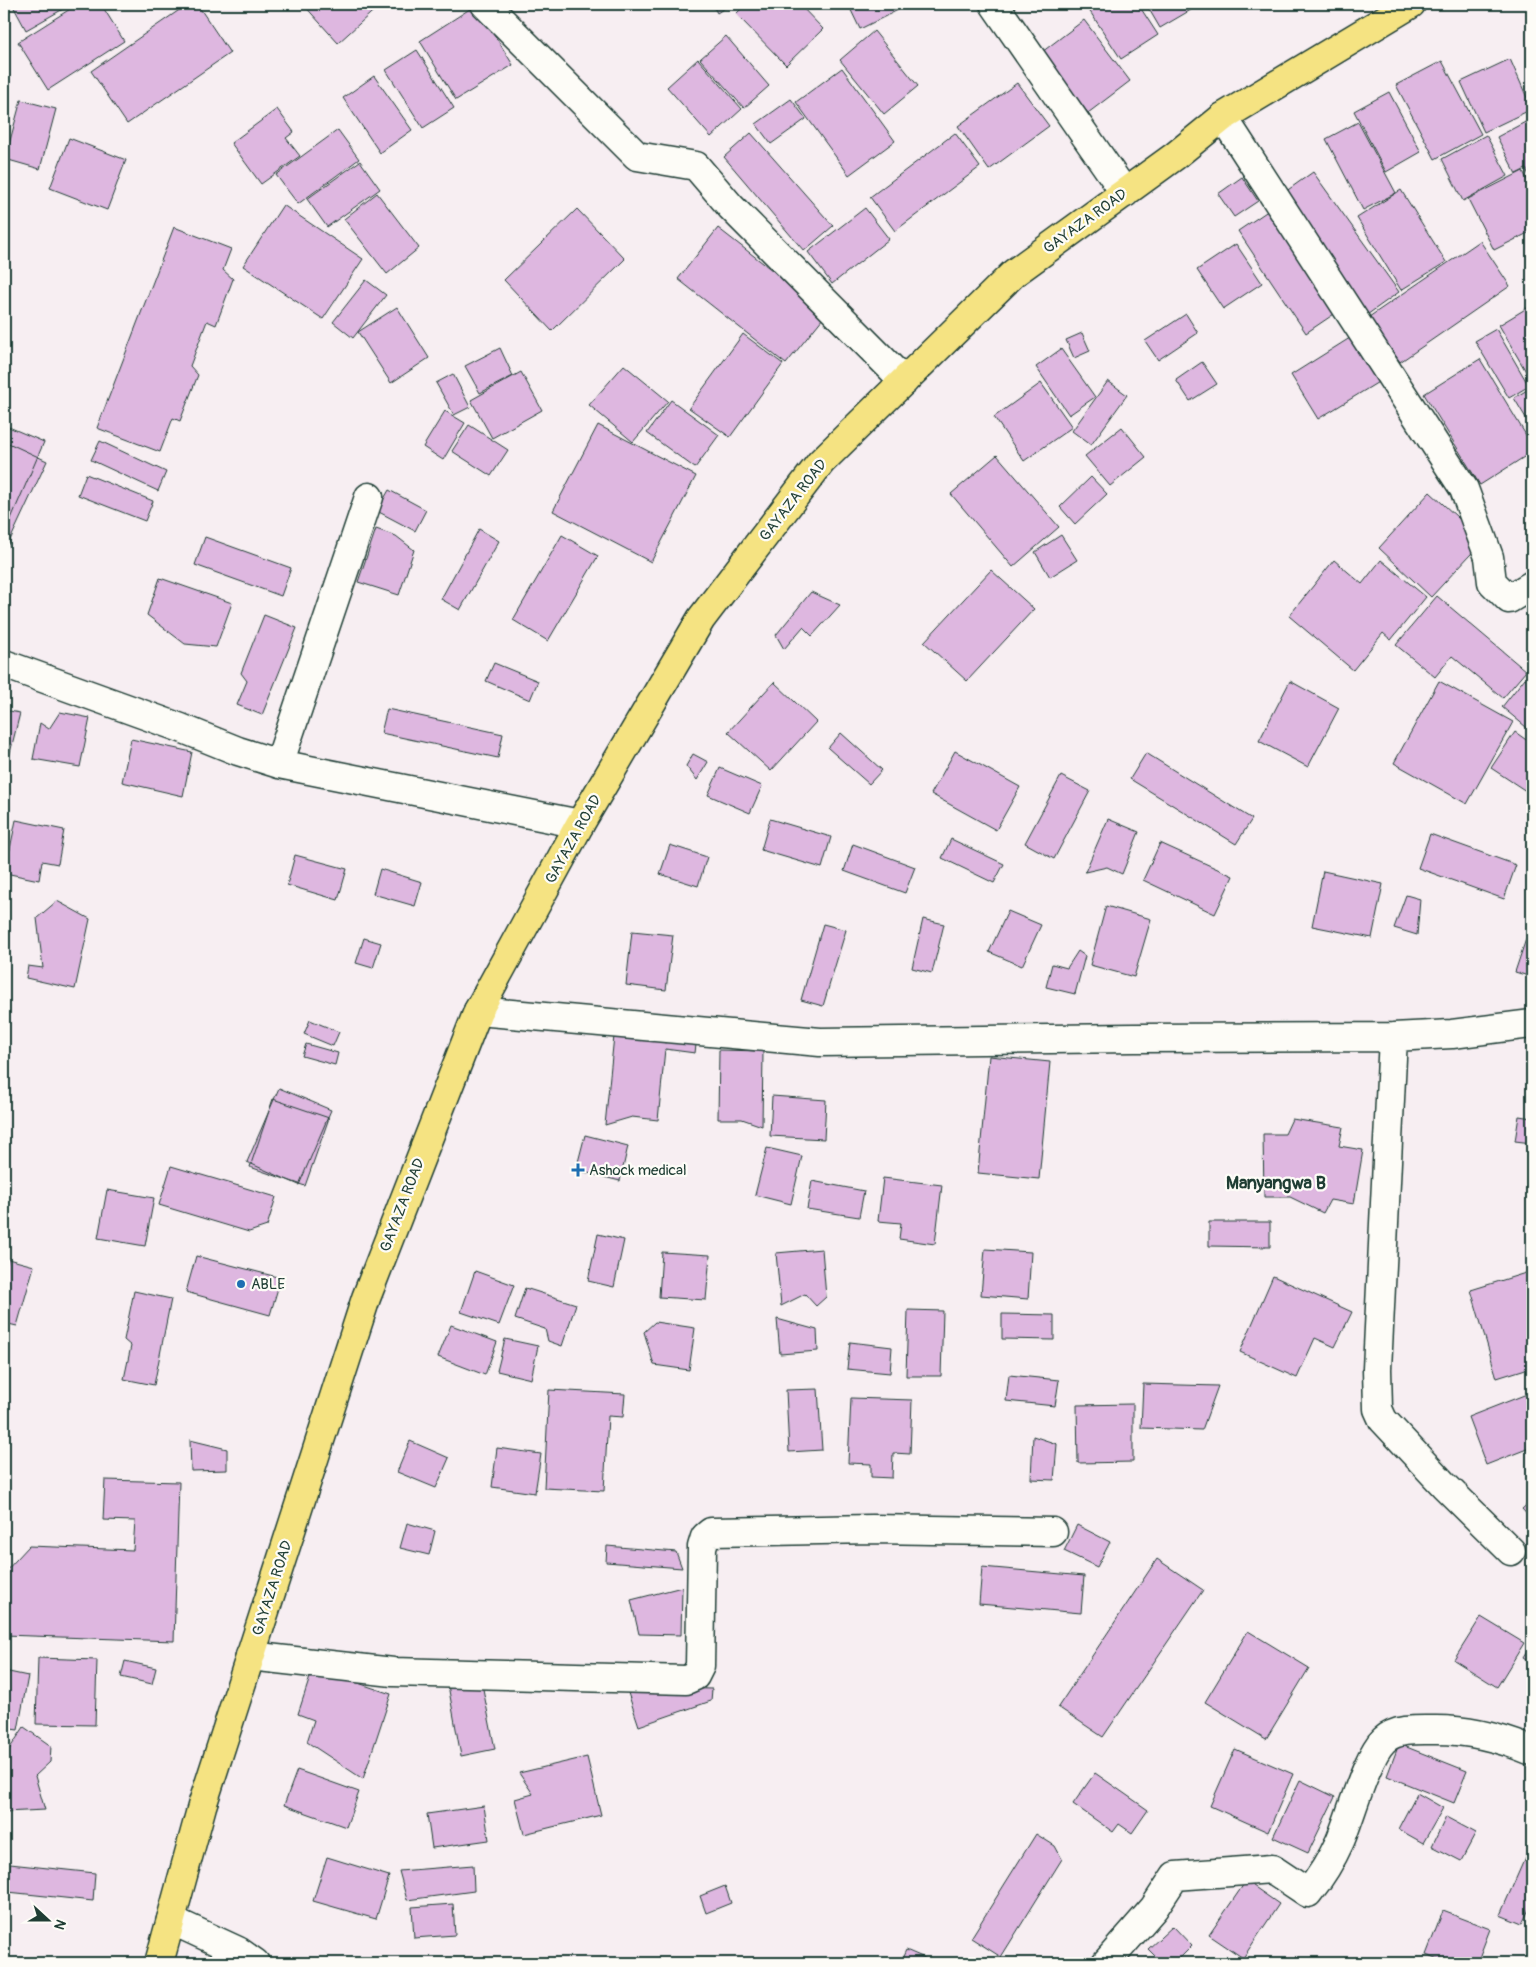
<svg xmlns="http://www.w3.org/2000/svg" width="1536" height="1967" viewBox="0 0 1536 1967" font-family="Pangolin,sans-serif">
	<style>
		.building { fill: #deb7e0; stroke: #1f3d34 }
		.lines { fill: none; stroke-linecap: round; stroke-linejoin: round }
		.minor-casing { stroke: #1f3d34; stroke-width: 31 }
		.primary-casing { stroke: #1f3d34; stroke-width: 31 }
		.minor { stroke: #fdfcf7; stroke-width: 28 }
		.primary { stroke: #f5e382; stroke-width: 28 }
		.poi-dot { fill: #1f6fb2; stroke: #fdfcf7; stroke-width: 2 }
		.labels { text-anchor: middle; stroke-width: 4.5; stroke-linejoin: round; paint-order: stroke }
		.street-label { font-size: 15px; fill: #1f3d34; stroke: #fdfcf7 }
		.poi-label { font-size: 15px; fill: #1f3d34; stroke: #fdfcf7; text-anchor: start }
		.quarter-label { font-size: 18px; font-weight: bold; fill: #1f3d34; stroke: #fdfcf7 }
	</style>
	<rect width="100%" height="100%" fill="#f7eef2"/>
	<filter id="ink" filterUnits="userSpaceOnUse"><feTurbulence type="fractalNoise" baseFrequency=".02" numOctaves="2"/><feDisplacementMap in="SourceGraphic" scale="10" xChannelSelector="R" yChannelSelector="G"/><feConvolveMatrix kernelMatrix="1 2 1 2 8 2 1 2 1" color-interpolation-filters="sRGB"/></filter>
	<g filter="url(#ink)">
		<!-- building -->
		<path class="building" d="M 12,4 L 72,4 L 26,30 Z
			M 78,4 L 101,4 L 124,41 L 48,90 L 18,42 Z
			M 188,4 L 197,4 L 230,53 L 127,124 L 91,71 Z
			M 303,4 L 381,4 L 338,43 Z
			M 712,4 L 731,4 L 717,13 Z
			M 746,4 L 799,4 L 823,29 L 786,65 L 736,14 Z
			M 848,4 L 910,4 L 860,29 Z
			M 1098,4 L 1138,4 L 1158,35 L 1121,59 L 1089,10 Z
			M 1146,4 L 1201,4 L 1160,28 Z
			M 476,5 L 513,65 L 456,100 L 420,41 Z
			M 1084,20 L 1130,81 L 1088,113 L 1042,52 Z
			M 874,31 L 918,86 L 884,114 L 840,60 Z
			M 726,36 L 769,86 L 744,108 L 700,59 Z
			M 417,50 L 454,108 L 423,128 L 386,70 Z
			M 698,59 L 742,109 L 711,137 L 667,87 Z
			M 1510,59 L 1532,109 L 1484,132 L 1461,82 Z
			M 1442,61 L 1481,134 L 1435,159 L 1396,85 Z
			M 842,68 L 895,141 L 849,175 L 796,102 Z
			M 374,76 L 412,130 L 380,153 L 343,98 Z
			M 1017,83 L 1049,126 L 989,170 L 958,126 Z
			M 1389,92 L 1421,152 L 1386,172 L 1354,111 Z
			M 791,99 L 806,119 L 771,144 L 756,124 Z
			M 21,100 L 56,109 L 40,169 L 5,159 Z
			M 277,109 L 294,132 L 286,138 L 300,156 L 261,184 L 231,143 Z
			M 1531,119 L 1532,122 L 1532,181 L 1526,169 L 1516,174 L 1497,137 Z
			M 1358,122 L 1396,193 L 1363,210 L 1326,139 Z
			M 338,130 L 359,159 L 298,204 L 276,175 Z
			M 751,133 L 833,226 L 804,251 L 724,157 Z
			M 955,133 L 980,167 L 895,231 L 870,197 Z
			M 1486,135 L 1508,176 L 1463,201 L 1442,159 Z
			M 69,138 L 126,160 L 107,210 L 50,188 Z
			M 360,161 L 380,189 L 327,227 L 307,199 Z
			M 1523,171 L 1532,190 L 1532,231 L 1494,250 L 1468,199 Z
			M 1313,172 L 1399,292 L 1364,317 L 1278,197 Z
			M 1242,177 L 1258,201 L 1234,217 L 1218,194 Z
			M 1401,190 L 1446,262 L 1401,290 L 1357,218 Z
			M 377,193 L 419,248 L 387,274 L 344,219 Z
			M 283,205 L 363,259 L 323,319 L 243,266 Z
			M 1275,206 L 1343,308 L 1306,333 L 1238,231 Z
			M 865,208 L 889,239 L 832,284 L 808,252 Z
			M 577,209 L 625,259 L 552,331 L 504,280 Z
			M 174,227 L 231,249 L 223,270 L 233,279 L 216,325 L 207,321 L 190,366 L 198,375 L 180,421 L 173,418 L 160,452 L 97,428 Z
			M 718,228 L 827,313 L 786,364 L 678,279 Z
			M 1480,241 L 1510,286 L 1400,362 L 1369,317 Z
			M 1236,244 L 1262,283 L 1223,309 L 1197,270 Z
			M 366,280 L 386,295 L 353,338 L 333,322 Z
			M 1532,305 L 1532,372 L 1528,375 L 1499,325 Z
			M 397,307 L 429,358 L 391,383 L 358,332 Z
			M 1186,314 L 1198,333 L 1158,360 L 1145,341 Z
			M 1496,329 L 1529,386 L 1509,398 L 1475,341 Z
			M 1082,333 L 1090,351 L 1074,358 L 1066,340 Z
			M 743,334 L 783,364 L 730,437 L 689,408 Z
			M 1353,336 L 1380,381 L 1318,419 L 1291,375 Z
			M 500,348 L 513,376 L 480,393 L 465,366 Z
			M 1061,349 L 1095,397 L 1069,415 L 1036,367 Z
			M 1480,359 L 1532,445 L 1532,452 L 1480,485 L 1424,394 Z
			M 1202,362 L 1217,384 L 1190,401 L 1176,380 Z
			M 624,365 L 668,401 L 633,442 L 589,405 Z
			M 521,372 L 542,410 L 492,438 L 471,400 Z
			M 453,374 L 470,407 L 454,415 L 436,383 Z
			M 1108,381 L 1127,395 L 1091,445 L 1072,431 Z
			M 1041,383 L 1072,427 L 1024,461 L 994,417 Z
			M 1532,387 L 1532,428 L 1514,398 Z
			M 671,400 L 719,435 L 695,468 L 647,433 Z
			M 445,411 L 465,423 L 443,460 L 423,447 Z
			M 4,425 L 44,442 L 4,535 Z
			M 469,425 L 508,450 L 491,476 L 452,451 Z
			M 598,425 L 696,476 L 651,562 L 553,511 Z
			M 1122,427 L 1146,457 L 1110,486 L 1085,456 Z
			M 4,441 L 47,461 L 4,553 Z
			M 100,441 L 166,472 L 158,491 L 91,460 Z
			M 997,455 L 1059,527 L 1013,567 L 951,494 Z
			M 86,474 L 153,501 L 145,521 L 78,495 Z
			M 1091,477 L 1107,494 L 1075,524 L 1060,507 Z
			M 389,490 L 426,510 L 415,531 L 377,511 Z
			M 1430,492 L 1483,541 L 1431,597 L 1379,548 Z
			M 376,529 L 396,536 L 414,550 L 399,595 L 358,582 Z
			M 479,529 L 499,541 L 460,610 L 441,599 Z
			M 562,535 L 598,556 L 548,641 L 513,620 Z
			M 1061,535 L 1077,560 L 1050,577 L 1035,552 Z
			M 205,537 L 291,568 L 281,596 L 195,565 Z
			M 1334,560 L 1362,584 L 1381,560 L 1426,597 L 1391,640 L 1383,633 L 1353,670 L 1289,616 Z
			M 991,570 L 1034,609 L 967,681 L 924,642 Z
			M 160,578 L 232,603 L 216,647 L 185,644 L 147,615 Z
			M 811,592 L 840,605 L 812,636 L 803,627 L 784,649 L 776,635 Z
			M 1437,596 L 1526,671 L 1503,698 L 1452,656 L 1435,677 L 1396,645 Z
			M 264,615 L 297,628 L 262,715 L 237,705 L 247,681 L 241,673 Z
			M 494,663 L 538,681 L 530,700 L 486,681 Z
			M 1525,678 L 1532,684 L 1532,732 L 1502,707 Z
			M 1290,681 L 1339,708 L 1308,767 L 1259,741 Z
			M 1439,681 L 1513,722 L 1467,804 L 1394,763 Z
			M 774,682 L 816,722 L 771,771 L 728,732 Z
			M 387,709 L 503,734 L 498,758 L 381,733 Z
			M 4,710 L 20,713 L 4,777 Z
			M 60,712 L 90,718 L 80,767 L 33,759 L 40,723 L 49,729 Z
			M 1515,732 L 1532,744 L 1532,795 L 1491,768 Z
			M 841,733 L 882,770 L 869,784 L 828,748 Z
			M 131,739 L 192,752 L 183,796 L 122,782 Z
			M 955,751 L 1020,787 L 996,830 L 931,794 Z
			M 1146,753 L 1252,819 L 1236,844 L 1130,779 Z
			M 693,754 L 708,762 L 697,780 L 686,766 Z
			M 720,768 L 762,786 L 750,813 L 708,795 Z
			M 1061,776 L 1090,791 L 1054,859 L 1025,843 Z
			M 770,819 L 831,837 L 822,868 L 761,850 Z
			M 1108,819 L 1139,832 L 1122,874 L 1107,867 L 1085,872 Z
			M 16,820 L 64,830 L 58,864 L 42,861 L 39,880 L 5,873 Z
			M 1430,834 L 1516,865 L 1504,899 L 1418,868 Z
			M 951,839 L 1004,864 L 994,883 L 942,858 Z
			M 1160,843 L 1233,876 L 1215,914 L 1143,880 Z
			M 853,844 L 915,867 L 905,893 L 844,871 Z
			M 670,845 L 707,857 L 698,886 L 660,874 Z
			M 295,855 L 347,869 L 338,900 L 287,885 Z
			M 380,869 L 422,882 L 415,906 L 373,894 Z
			M 1323,871 L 1383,884 L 1372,938 L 1312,926 Z
			M 1406,895 L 1420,899 L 1417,935 L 1394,928 Z
			M 57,901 L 90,919 L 75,989 L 26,978 L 28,966 L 43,968 L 37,918 Z
			M 1106,906 L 1151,919 L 1134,977 L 1090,965 Z
			M 1008,911 L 1041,925 L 1022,966 L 989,952 Z
			M 923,919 L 944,924 L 932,973 L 912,968 Z
			M 823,924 L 846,930 L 823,1006 L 801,1000 Z
			M 632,931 L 673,935 L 666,990 L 626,985 Z
			M 1527,936 L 1532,938 L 1532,977 L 1515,972 Z
			M 364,938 L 381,943 L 373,968 L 356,963 Z
			M 1078,951 L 1085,956 L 1075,994 L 1046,987 L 1052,964 L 1067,968 Z
			M 310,1020 L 339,1032 L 333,1046 L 304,1034 Z
			M 614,1036 L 696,1045 L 695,1053 L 665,1049 L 658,1120 L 632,1117 L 605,1125 Z
			M 306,1044 L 338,1053 L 335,1065 L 302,1056 Z
			M 719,1050 L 763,1051 L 762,1126 L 742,1119 L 718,1119 Z
			M 989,1056 L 1050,1062 L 1039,1179 L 978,1173 Z
			M 279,1088 L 331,1110 L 299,1185 L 247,1162 Z
			M 772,1096 L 826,1100 L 824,1139 L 770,1136 Z
			M 273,1099 L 329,1118 L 305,1186 L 250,1167 Z
			M 1519,1116 L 1532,1118 L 1532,1143 L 1515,1141 Z
			M 1292,1119 L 1343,1127 L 1339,1146 L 1363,1150 L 1354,1204 L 1330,1200 L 1323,1213 L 1290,1197 L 1264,1197 L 1263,1134 L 1285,1134 Z
			M 585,1135 L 628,1146 L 620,1181 L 576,1170 Z
			M 767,1148 L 802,1156 L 791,1204 L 755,1195 Z
			M 171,1166 L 276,1197 L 267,1226 L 249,1232 L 159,1205 Z
			M 883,1178 L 942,1185 L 935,1244 L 899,1239 L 901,1223 L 878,1221 Z
			M 812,1181 L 864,1191 L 859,1217 L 807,1209 Z
			M 107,1190 L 154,1198 L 145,1246 L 98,1238 Z
			M 1209,1222 L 1270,1222 L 1270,1247 L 1209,1246 Z
			M 598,1234 L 624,1240 L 614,1287 L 588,1281 Z
			M 822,1249 L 826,1297 L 816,1306 L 805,1294 L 781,1306 L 776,1253 Z
			M 985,1249 L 1031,1252 L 1028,1299 L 981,1295 Z
			M 662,1252 L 710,1255 L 706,1300 L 659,1297 Z
			M 196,1256 L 281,1278 L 270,1315 L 186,1292 Z
			M 8,1259 L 34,1266 L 17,1326 L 4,1323 L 4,1274 Z
			M 475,1271 L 514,1285 L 499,1325 L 461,1312 Z
			M 1532,1271 L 1532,1367 L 1497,1378 L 1471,1290 Z
			M 1273,1276 L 1352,1312 L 1335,1347 L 1315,1338 L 1297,1378 L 1240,1352 Z
			M 525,1288 L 576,1304 L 562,1346 L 548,1341 L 545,1329 L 515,1319 Z
			M 134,1291 L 171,1299 L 154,1385 L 124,1379 L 131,1346 L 124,1340 Z
			M 908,1310 L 943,1311 L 941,1376 L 906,1376 Z
			M 1002,1314 L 1054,1315 L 1054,1340 L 1002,1339 Z
			M 777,1319 L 817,1330 L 818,1351 L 780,1354 Z
			M 655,1322 L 695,1328 L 689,1370 L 654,1365 L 644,1332 Z
			M 451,1325 L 497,1342 L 485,1375 L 438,1357 Z
			M 505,1339 L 538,1346 L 531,1379 L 497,1371 Z
			M 850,1342 L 892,1347 L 890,1373 L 847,1369 Z
			M 1009,1375 L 1059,1380 L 1055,1406 L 1006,1401 Z
			M 1143,1384 L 1218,1386 L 1202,1430 L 1141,1428 Z
			M 818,1389 L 822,1450 L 789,1452 L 786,1390 Z
			M 549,1390 L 625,1394 L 623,1417 L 608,1416 L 604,1491 L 544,1488 Z
			M 1532,1392 L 1532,1447 L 1486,1465 L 1468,1417 Z
			M 851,1398 L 912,1400 L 910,1454 L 893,1453 L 892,1478 L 871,1477 L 871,1464 L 848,1463 Z
			M 1133,1404 L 1133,1462 L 1078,1463 L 1077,1405 Z
			M 1033,1436 L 1057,1444 L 1054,1480 L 1031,1479 Z
			M 190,1440 L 227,1449 L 227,1470 L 191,1471 Z
			M 410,1441 L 449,1458 L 436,1488 L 397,1472 Z
			M 497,1448 L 541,1454 L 535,1493 L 492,1487 Z
			M 105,1480 L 179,1482 L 174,1641 L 4,1635 L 4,1573 L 29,1546 L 133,1550 L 135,1521 L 103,1520 Z
			M 1532,1500 L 1532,1520 L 1522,1509 Z
			M 407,1523 L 435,1531 L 429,1555 L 400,1548 Z
			M 1077,1525 L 1110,1542 L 1097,1567 L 1064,1551 Z
			M 607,1546 L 676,1552 L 682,1568 L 606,1562 Z
			M 1157,1559 L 1203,1590 L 1103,1737 L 1058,1707 Z
			M 982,1567 L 1084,1576 L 1081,1613 L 979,1604 Z
			M 682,1587 L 681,1635 L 639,1634 L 631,1600 Z
			M 1481,1617 L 1524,1643 L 1497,1687 L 1454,1660 Z
			M 1248,1631 L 1309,1668 L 1266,1739 L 1205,1702 Z
			M 1532,1642 L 1532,1663 L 1523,1657 Z
			M 38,1658 L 97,1660 L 95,1725 L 36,1724 Z
			M 125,1661 L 156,1668 L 152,1684 L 121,1677 Z
			M 313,1668 L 391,1694 L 363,1779 L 307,1742 L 314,1720 L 298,1714 Z
			M 4,1671 L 28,1676 L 18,1730 L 4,1728 Z
			M 481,1679 L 495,1749 L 461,1756 L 448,1685 Z
			M 626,1687 L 712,1689 L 711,1701 L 639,1726 Z
			M 24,1727 L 51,1746 L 50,1762 L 35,1776 L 45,1810 L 4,1812 L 4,1757 Z
			M 1399,1744 L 1467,1771 L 1454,1803 L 1387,1776 Z
			M 1235,1749 L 1293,1774 L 1268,1832 L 1210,1806 Z
			M 587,1757 L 601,1815 L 524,1834 L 515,1799 L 533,1794 L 519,1773 Z
			M 297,1770 L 359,1792 L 346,1827 L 284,1805 Z
			M 1095,1773 L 1148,1810 L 1132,1833 L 1119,1824 L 1113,1832 L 1073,1804 Z
			M 1300,1780 L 1335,1797 L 1308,1853 L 1273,1837 Z
			M 1417,1793 L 1443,1808 L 1423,1843 L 1398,1829 Z
			M 484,1806 L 489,1840 L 432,1848 L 427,1814 Z
			M 1446,1817 L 1476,1833 L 1461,1861 L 1432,1846 Z
			M 1036,1834 L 1055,1846 L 1062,1859 L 1001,1957 L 971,1938 Z
			M 1532,1842 L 1532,1903 L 1522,1924 L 1500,1915 Z
			M 327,1857 L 389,1876 L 376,1919 L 313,1901 Z
			M 10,1864 L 95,1873 L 93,1901 L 8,1892 Z
			M 473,1865 L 474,1891 L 407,1900 L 399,1871 Z
			M 1246,1881 L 1279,1904 L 1243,1958 L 1209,1935 Z
			M 725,1886 L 731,1903 L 706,1913 L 700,1896 Z
			M 453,1904 L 455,1935 L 414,1938 L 412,1907 Z
			M 1443,1911 L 1490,1929 L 1477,1963 L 1447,1963 L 1426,1955 Z
			M 1173,1926 L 1192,1946 L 1175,1963 L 1162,1963 L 1148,1949 Z
			M 906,1950 L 927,1959 L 924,1963 L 900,1963 Z"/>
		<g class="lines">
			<defs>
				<path id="minor" d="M 485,4 L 637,156 L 696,166 L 731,207 L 904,381
					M 994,4 L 1125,193
					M 1223,117 L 1464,489 L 1489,557 L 1492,582 L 1509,599 L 1532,585
					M 4,664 L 181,728 L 238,751 L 279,764 L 580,824
					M 279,764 L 369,497
					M 478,1011 L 820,1042 L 1134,1038 L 1393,1037 L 1452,1034 L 1532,1024
					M 1393,1037 L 1377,1369 L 1378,1409 L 1383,1420 L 1444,1485 L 1511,1551
					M 250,1656 L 393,1672 L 686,1680 L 695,1676 L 700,1666 L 702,1547 L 705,1537 L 711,1532 L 872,1529 L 1053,1532
					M 171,1920 L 238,1951 L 255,1963
					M 1106,1963 L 1154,1908 L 1175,1876 L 1272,1869 L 1308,1893 C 1321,1877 1331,1861 1340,1841 C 1351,1816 1366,1757 1384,1740 C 1397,1728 1419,1730 1436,1730 C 1469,1730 1501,1738 1532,1751"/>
				<path id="primary" d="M 159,1963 L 202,1806 L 366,1298 L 478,1011 L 580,824 L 701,619 L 821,462 L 1014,273 L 1175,156 L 1223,117 L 1411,4"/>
			</defs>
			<!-- minor casing -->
			<use href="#minor" class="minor-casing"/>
			<!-- primary casing -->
			<use href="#primary" class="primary-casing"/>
			<!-- minor -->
			<use href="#minor" class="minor"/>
			<!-- primary -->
			<use href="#primary" class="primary"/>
		</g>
	</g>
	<!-- markers -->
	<g class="poi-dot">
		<path d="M575.5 1162.5h5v5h5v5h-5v5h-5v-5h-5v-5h5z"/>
		<circle cx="241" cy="1284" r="5"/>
	</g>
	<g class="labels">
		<!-- street labels -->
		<g class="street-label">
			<text transform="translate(1085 221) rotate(-36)" y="5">GAYAZA ROAD</text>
			<text transform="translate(793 500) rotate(-52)" y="5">GAYAZA ROAD</text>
			<text transform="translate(573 839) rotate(-61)" y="5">GAYAZA ROAD</text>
			<text transform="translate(402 1205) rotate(-69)" y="5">GAYAZA ROAD</text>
			<text transform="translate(272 1588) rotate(-72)" y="5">GAYAZA ROAD</text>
		</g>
		<!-- poi labels -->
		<g class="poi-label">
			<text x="589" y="1175">Ashock medical</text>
			<text x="251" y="1289">ABLE</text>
		</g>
		<!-- quarter labels -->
		<g class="quarter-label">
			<text x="1276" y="1189">Manyangwa B</text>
		</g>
	</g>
	<!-- margin -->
	<rect width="1536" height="1967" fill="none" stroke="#fdfcf7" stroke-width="20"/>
	<rect x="10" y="10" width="1516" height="1947" fill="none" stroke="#1f3d34" stroke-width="2" filter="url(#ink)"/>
	<!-- north arrow -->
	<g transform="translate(48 1920) rotate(111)" stroke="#fdfcf7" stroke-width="4" paint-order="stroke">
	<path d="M0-4L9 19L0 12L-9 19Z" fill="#1f3d34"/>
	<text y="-8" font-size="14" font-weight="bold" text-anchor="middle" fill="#1f3d34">N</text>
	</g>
</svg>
